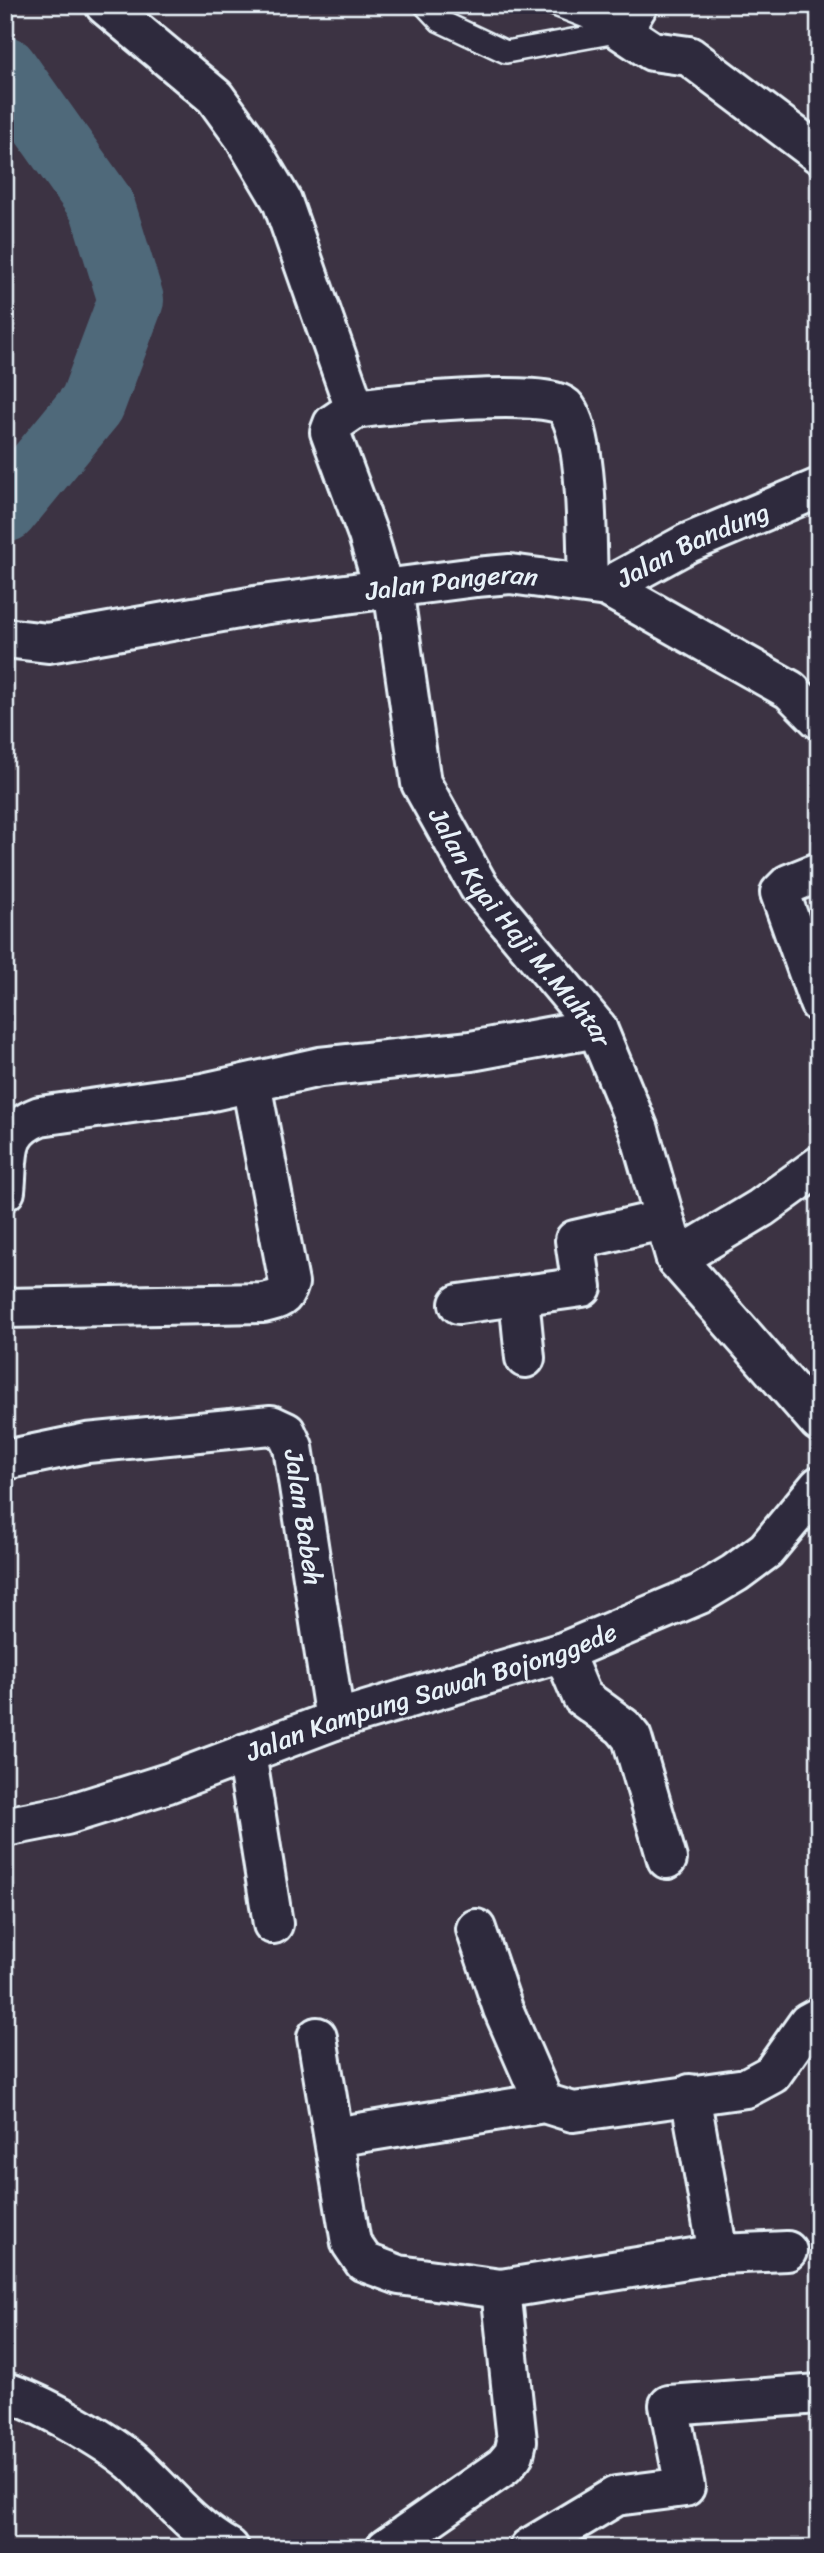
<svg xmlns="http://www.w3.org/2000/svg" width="824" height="2553" viewBox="0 0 824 2553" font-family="Sriracha,sans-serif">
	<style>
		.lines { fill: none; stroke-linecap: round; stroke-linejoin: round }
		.river { stroke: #50697a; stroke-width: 66 }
		.service-casing { stroke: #e8f1f8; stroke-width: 26 }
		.minor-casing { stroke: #e8f1f8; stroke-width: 44 }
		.tertiary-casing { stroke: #e8f1f8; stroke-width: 44 }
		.service { stroke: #2f2a3d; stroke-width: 21 }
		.minor { stroke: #2f2a3d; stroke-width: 38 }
		.tertiary { stroke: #2f2a3d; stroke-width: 38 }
		.labels { text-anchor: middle; stroke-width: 5; stroke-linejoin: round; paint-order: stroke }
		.street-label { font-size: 26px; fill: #e8f1f8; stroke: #2f2a3d }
	</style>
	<rect width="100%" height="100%" fill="#3c3343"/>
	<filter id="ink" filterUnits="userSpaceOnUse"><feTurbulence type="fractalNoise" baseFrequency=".0143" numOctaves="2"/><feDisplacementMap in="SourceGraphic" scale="14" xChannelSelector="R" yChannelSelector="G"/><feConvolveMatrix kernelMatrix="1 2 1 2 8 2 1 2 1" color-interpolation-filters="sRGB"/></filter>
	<g filter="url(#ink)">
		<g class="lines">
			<!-- river -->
			<path class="river" d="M 5,69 L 102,206 L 131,300 L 92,404 L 5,510"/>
			<defs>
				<path id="service" d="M 425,5 L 440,21 L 506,52 L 622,31
					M 555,5 L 622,31"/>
				<g id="minor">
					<path d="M 105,5 L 215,97 L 244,137 L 282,201 L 355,409 L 333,424 L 330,432 L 368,535 L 384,590"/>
					<path d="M 638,5 L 622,31 L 652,51 L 689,56 L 819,154"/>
					<path d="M 355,409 C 385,405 551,387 566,408 C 589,439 586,542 588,582"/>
					<path id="s1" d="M 607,587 L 688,543 L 819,488"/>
					<path id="s2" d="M 393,588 L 421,783 L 479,887 L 597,1028 L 639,1130 L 676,1259 L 819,1422"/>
					<path id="s3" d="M 5,638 L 48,643 L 261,605 L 476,577 L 510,574 L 607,587 L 790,690 L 819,719"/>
					<path d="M 819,872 L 789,884 L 780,893 L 819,1003"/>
					<path d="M 5,1191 C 9,1155 1,1131 40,1116 L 203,1093 L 320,1067 L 471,1051 L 597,1028"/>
					<path d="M 676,1259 L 761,1208 L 819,1166"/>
					<path d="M 519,1297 L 525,1358"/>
					<path d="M 459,1304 L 582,1287 L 575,1240 L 662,1220"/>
					<path d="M 5,1308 L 263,1303 C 278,1300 285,1298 289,1283 L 251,1083"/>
					<path id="s4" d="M 5,1460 L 87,1443 L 271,1425 L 286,1432 L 293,1447 L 335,1720"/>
					<path d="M 563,1652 L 582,1697 L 623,1727 L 632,1738 L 667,1859"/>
					<path d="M 246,1753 L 273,1924"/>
					<path id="s5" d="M 5,1827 L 66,1815 L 168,1783 L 335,1720 L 563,1652 L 700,1594 L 735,1573 L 766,1550 L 819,1486"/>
					<path d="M 476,1929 L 503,2009 L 544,2103"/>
					<path d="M 317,2037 L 351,2243 L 364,2262 L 399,2275 L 501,2289 L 718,2254 L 787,2251"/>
					<path d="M 690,2094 L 718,2254"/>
					<path d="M 334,2137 L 544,2103 L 573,2112 L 746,2088 L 772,2074 L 808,2023 L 819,2017"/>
					<path d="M 386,2548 L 504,2466 L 514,2454 L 517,2441 L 501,2289"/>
					<path d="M 529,2548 L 616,2496 L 685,2487 L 669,2405 L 819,2394"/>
				</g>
				<path id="tertiary" d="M 5,2392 C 38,2401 106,2440 132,2462 C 164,2491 191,2527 229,2548"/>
			</defs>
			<!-- service casing -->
			<use href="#service" class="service-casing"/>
			<!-- minor casing -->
			<use href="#minor" class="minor-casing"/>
			<!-- tertiary casing -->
			<use href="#tertiary" class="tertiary-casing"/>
			<!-- service -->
			<use href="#service" class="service"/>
			<!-- minor -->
			<use href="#minor" class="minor"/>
			<!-- tertiary -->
			<use href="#tertiary" class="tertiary"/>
		</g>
	</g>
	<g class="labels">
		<!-- street labels -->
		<g class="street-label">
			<text dy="9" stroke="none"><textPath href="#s1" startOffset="96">Jalan Bandung</textPath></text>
			<text dy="9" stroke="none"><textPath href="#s3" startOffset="452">Jalan Pangeran</textPath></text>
			<text dy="9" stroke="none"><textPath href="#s2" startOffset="373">Jalan Kyai Haji M.Muhtar</textPath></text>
			<text dy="9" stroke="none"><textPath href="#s4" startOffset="373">Jalan Babeh</textPath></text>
			<text dy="9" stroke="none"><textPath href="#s5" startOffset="448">Jalan Kampung Sawah Bojonggede</textPath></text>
		</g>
	</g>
	<!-- margin -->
	<rect width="824" height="2553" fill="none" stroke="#2f2a3d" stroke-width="28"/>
	<rect x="14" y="14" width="796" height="2525" fill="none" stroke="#e8f1f8" stroke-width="2.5" filter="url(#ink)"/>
</svg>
